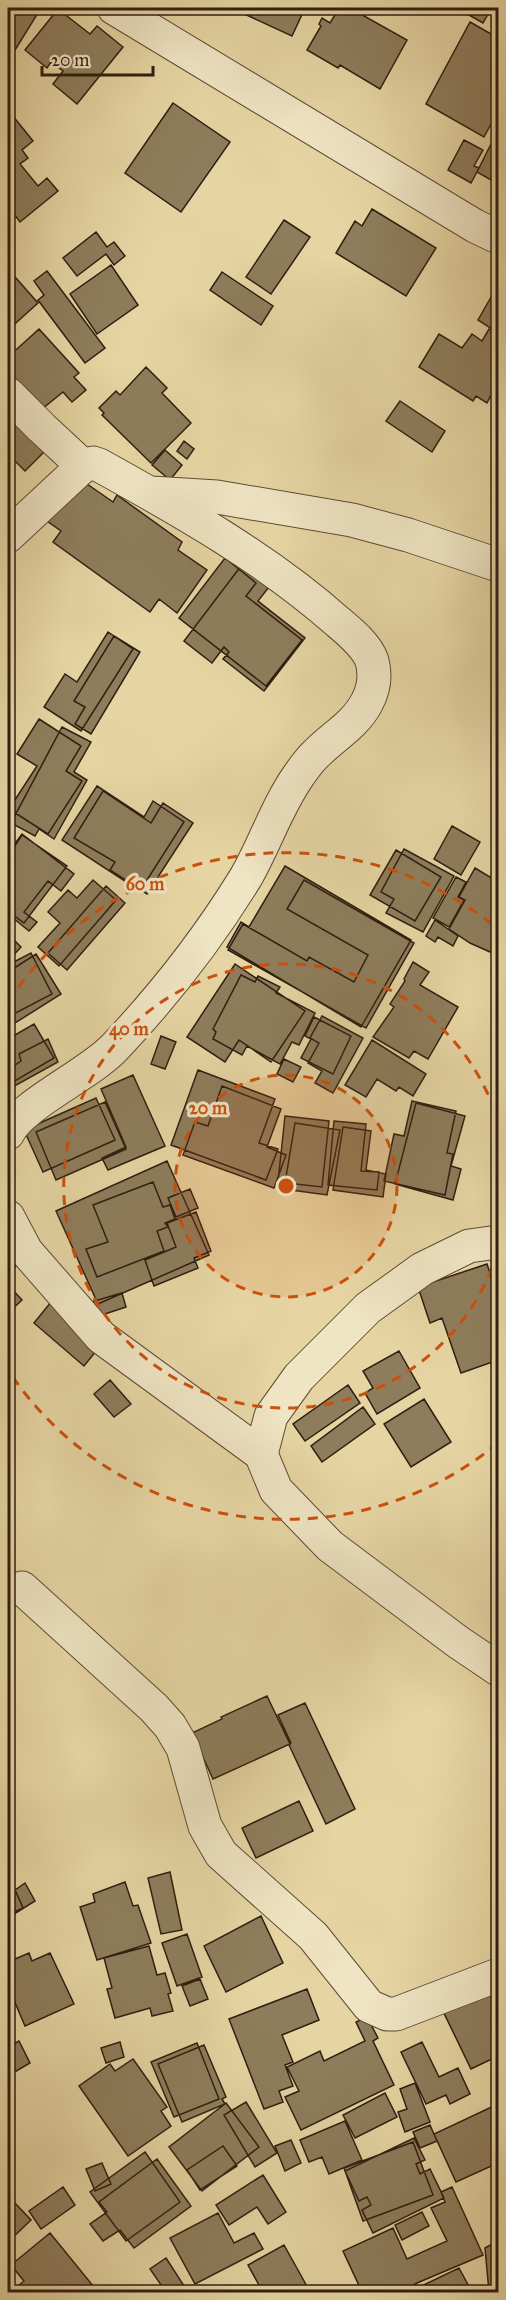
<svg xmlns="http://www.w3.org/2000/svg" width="506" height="2300" viewBox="0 0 506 2300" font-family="'IM FELL Great Primer',serif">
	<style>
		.building { fill: #8e7d5c; stroke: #2e1e10; stroke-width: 1.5 }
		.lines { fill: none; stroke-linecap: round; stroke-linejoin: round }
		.minor-casing { stroke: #5c4c35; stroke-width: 35 }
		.minor { stroke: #efe4c3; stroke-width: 33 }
		.ring { fill: none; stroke: #cc500d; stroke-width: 3; stroke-dasharray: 10 8 }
		.centre { fill: #cc500d; stroke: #efe4c3; stroke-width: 3 }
		.ring-label { font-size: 18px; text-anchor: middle; font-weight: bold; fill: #cc500d; stroke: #efe4c3; stroke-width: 6; stroke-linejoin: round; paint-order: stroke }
	</style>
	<rect width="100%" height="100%" fill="#e6d5a3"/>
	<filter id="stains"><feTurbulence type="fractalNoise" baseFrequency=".00333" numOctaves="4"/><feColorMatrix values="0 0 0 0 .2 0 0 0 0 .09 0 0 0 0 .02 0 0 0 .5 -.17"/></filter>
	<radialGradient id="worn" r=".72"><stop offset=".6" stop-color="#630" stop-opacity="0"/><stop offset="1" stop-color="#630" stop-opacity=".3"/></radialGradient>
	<!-- building -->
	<path class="building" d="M 8,8 L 41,8 L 15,50 L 8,47 Z
		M 245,8 L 305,8 L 292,36 L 242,13 Z
		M 339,8 L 350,8 L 407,40 L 380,89 L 340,65 L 338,68 L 307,50 L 321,26 L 319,24 L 322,18 L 330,23 Z
		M 471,8 L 488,8 L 491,9 L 483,23 L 467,14 Z
		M 58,9 L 90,34 L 97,26 L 123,47 L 77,104 L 53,84 L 63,71 L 51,62 L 47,68 L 25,50 Z
		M 470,22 L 498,38 L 498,111 L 484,137 L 426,104 Z
		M 173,103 L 230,142 L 181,212 L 125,173 Z
		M 8,110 L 33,141 L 22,150 L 28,158 L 20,164 L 38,186 L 47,178 L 58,191 L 20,222 L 8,206 Z
		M 498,130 L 498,184 L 477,172 Z
		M 464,140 L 483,150 L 474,166 L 479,168 L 471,183 L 448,170 Z
		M 372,209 L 436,248 L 406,296 L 336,253 L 355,221 L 362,226 Z
		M 284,220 L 310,237 L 271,294 L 246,277 Z
		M 96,232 L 107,247 L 114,242 L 125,256 L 114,265 L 106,254 L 77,276 L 63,258 Z
		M 111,265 L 138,305 L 97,334 L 70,294 Z
		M 8,269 L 38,303 L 8,330 Z
		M 47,271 L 105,348 L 85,363 L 38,300 L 44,295 L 34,281 Z
		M 222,272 L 273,306 L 261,325 L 210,290 Z
		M 498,285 L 498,325 L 495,331 L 478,320 Z
		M 39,329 L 79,373 L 74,377 L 86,390 L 72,402 L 63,392 L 42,409 L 8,370 L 8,357 Z
		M 489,329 L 498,335 L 498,400 L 491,395 L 487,403 L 476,396 L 473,401 L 419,367 L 439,334 L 462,348 L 472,334 L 482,341 Z
		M 146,367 L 167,388 L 162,393 L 191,423 L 151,463 L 102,415 L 104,413 L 99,408 L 116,391 L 120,395 Z
		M 8,399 L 52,444 L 25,471 L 8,454 Z
		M 400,401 L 445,431 L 432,452 L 386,421 Z
		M 184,441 L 194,449 L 187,459 L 177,451 Z
		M 165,450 L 182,465 L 170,480 L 152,465 Z
		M 77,477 L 113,502 L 117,495 L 182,542 L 178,550 L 207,570 L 177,613 L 159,599 L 150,612 L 53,542 L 61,531 L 47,521 Z
		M 225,558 L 256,583 L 246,596 L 302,640 L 266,686 L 179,618 Z
		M 241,566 L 269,587 L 258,601 L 305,638 L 264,691 L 223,659 L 229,652 L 224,647 L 212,663 L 184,641 Z
		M 108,632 L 133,649 L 81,731 L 44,707 L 65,674 L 77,682 Z
		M 114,636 L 140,652 L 91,734 L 75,724 L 85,707 L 74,701 Z
		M 39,719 L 81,746 L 66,771 L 82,781 L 48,834 L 9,809 L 37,766 L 17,754 Z
		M 62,727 L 91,742 L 74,772 L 87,780 L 54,839 L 39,829 L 35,836 L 11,823 Z
		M 97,786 L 144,817 L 153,801 L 184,822 L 140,891 L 62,840 Z
		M 103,791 L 151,823 L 163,803 L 193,823 L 147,894 L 110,870 L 115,862 L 74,838 Z
		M 452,826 L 480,842 L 461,875 L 434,859 Z
		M 22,834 L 74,874 L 61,891 L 48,881 L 24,912 L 37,922 L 29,931 L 8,914 L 8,853 Z
		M 22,835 L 67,866 L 24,923 L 8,911 L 8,856 Z
		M 404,849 L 454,876 L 423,932 L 386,913 L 394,899 L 381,892 Z
		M 396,850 L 441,877 L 415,921 L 370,895 Z
		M 285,866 L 411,940 L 361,1027 L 227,947 L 241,922 L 249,927 Z
		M 475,868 L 495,880 L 494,883 L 498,886 L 498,936 L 490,952 L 470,943 L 449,929 L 465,900 L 459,897 Z
		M 456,877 L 466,882 L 458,897 L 464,900 L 449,927 L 433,918 Z
		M 93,880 L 116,900 L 59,966 L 38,947 L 60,923 L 48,912 L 68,890 L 77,898 Z
		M 304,880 L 414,943 L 366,1028 L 228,950 L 243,924 L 307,961 L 309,957 L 354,982 L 368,955 L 287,909 Z
		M 106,886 L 125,903 L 67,970 L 48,953 Z
		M 435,920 L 458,936 L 453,946 L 438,937 L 435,942 L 426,936 Z
		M 8,934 L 21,947 L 8,961 Z
		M 31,953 L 52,994 L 8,1017 L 8,965 Z
		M 36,954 L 61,994 L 15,1023 L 8,1010 L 10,1008 L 8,1004 L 8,972 Z
		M 413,962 L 429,972 L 420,985 L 458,1007 L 428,1059 L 414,1051 L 409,1058 L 373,1037 L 394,1007 L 390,1004 L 405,981 L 404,979 Z
		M 235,964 L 305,1011 L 271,1062 L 239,1040 L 225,1062 L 187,1037 Z
		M 241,975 L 255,982 L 258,976 L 280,987 L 276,993 L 315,1013 L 299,1045 L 292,1042 L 280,1064 L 247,1046 L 242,1055 L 213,1039 L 216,1032 L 213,1029 Z
		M 322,1016 L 363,1038 L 333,1093 L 315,1083 L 322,1071 L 308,1063 L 319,1043 L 310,1038 Z
		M 314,1017 L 351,1036 L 333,1074 L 301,1058 L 311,1039 L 305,1036 Z
		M 34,1024 L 54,1058 L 8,1085 L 8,1039 Z
		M 161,1036 L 176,1042 L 165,1069 L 151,1064 Z
		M 48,1039 L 58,1062 L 9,1089 L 8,1070 L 21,1061 L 19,1054 Z
		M 372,1040 L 426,1074 L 413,1096 L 399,1087 L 396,1091 L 377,1079 L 366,1097 L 345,1085 Z
		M 284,1059 L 301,1067 L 293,1082 L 277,1074 Z
		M 198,1070 L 275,1099 L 259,1143 L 278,1149 L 266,1180 L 171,1145 Z
		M 133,1075 L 165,1146 L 108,1170 L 102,1158 L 126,1147 L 101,1089 Z
		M 222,1086 L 281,1109 L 267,1147 L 286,1155 L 274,1188 L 183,1155 L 195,1122 L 208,1126 Z
		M 96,1098 L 115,1140 L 43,1172 L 24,1130 Z
		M 412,1101 L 456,1111 L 447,1153 L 453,1154 L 445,1195 L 384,1181 L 394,1134 L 404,1136 Z
		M 105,1102 L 126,1149 L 56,1180 L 36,1132 Z
		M 416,1103 L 465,1116 L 451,1166 L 461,1169 L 453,1200 L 395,1184 Z
		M 285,1116 L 329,1121 L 322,1187 L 278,1182 Z
		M 334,1121 L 366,1124 L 361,1171 L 379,1172 L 377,1190 L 328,1185 Z
		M 295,1123 L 340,1130 L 327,1195 L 284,1189 Z
		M 343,1127 L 371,1131 L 366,1170 L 386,1174 L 383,1197 L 333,1190 Z
		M 167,1161 L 209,1255 L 98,1304 L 56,1211 Z
		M 153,1182 L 163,1207 L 170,1205 L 175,1219 L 165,1223 L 168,1227 L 157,1231 L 164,1251 L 97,1277 L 86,1249 L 108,1242 L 93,1205 Z
		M 190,1189 L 198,1208 L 176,1217 L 168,1198 Z
		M 196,1212 L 211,1251 L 194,1258 L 198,1268 L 154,1286 L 145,1260 L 176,1247 L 167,1223 Z
		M 9,1255 L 18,1264 L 8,1274 L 8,1257 Z
		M 487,1264 L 498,1297 L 498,1360 L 461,1373 L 442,1318 L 430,1323 L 418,1287 Z
		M 11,1288 L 22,1300 L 9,1312 L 8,1291 Z
		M 122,1293 L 126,1307 L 96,1317 L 91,1302 Z
		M 51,1302 L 101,1345 L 84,1366 L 34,1323 Z
		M 399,1351 L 420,1388 L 377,1414 L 365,1393 L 373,1388 L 363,1371 Z
		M 110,1380 L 131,1404 L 114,1417 L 94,1394 Z
		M 348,1385 L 360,1403 L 305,1441 L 293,1424 Z
		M 424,1399 L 451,1442 L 411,1467 L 384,1424 Z
		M 363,1407 L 375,1424 L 322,1462 L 311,1446 Z
		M 267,1696 L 290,1744 L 213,1779 L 192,1733 L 222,1719 L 221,1717 Z
		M 305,1703 L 355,1809 L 326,1824 L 289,1745 L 291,1743 L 278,1715 Z
		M 299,1801 L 313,1831 L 256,1858 L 242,1828 Z
		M 170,1872 L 182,1930 L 161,1934 L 148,1878 Z
		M 8,1874 L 23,1908 L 8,1915 Z
		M 8,1877 L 15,1890 L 25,1883 L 35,1901 L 8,1918 Z
		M 125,1882 L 133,1906 L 138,1905 L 151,1943 L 97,1960 L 80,1907 L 95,1902 L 93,1894 Z
		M 261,1916 L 283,1963 L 226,1992 L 204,1946 Z
		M 187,1934 L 202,1977 L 177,1986 L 162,1943 Z
		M 149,1946 L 157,1975 L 165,1973 L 171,1993 L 168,1994 L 173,2011 L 152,2016 L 150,2008 L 115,2018 L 107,1989 L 112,1988 L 104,1958 Z
		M 29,1953 L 32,1961 L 50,1953 L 74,2004 L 25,2026 L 8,1986 L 8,1962 Z
		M 498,1975 L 498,2056 L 471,2069 L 441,2007 Z
		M 200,1979 L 208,1999 L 190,2006 L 182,1986 Z
		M 307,1989 L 319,2020 L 282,2035 L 293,2062 L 285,2065 L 293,2086 L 279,2091 L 283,2102 L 264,2109 L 229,2019 Z
		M 367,2017 L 378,2038 L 373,2041 L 394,2085 L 301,2130 L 285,2097 L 299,2091 L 287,2067 L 320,2051 L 324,2061 L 365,2041 L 356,2022 Z
		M 19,2041 L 30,2063 L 8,2076 L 8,2047 Z
		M 120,2042 L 124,2057 L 106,2063 L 101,2048 Z
		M 422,2042 L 439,2077 L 458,2068 L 470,2094 L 450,2104 L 446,2095 L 426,2104 L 401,2052 Z
		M 197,2043 L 219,2099 L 174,2117 L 151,2062 Z
		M 204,2045 L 226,2097 L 222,2099 L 225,2104 L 182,2122 L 158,2064 Z
		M 133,2059 L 167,2107 L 161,2111 L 171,2126 L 128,2156 L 79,2086 L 110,2064 L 115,2071 Z
		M 415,2083 L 430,2122 L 405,2132 L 398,2112 L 407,2109 L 400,2089 Z
		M 385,2093 L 397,2117 L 355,2138 L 343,2115 Z
		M 246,2102 L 277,2153 L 255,2167 L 224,2115 Z
		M 226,2103 L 259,2147 L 202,2191 L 169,2147 Z
		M 498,2104 L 498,2163 L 456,2182 L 434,2134 Z
		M 345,2121 L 362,2160 L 329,2174 L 322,2157 L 309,2162 L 300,2140 Z
		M 430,2125 L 437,2141 L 420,2148 L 413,2132 Z
		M 414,2138 L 425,2160 L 416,2164 L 420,2174 L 430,2169 L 444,2198 L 373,2233 L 362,2210 L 371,2205 L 367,2197 L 359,2201 L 345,2171 Z
		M 291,2140 L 301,2163 L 285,2171 L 275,2146 Z
		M 413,2142 L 433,2195 L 363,2221 L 344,2168 Z
		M 223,2146 L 237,2166 L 200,2190 L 187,2170 Z
		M 145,2152 L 180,2202 L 126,2241 L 90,2192 Z
		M 157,2159 L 191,2206 L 134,2248 L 120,2230 L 103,2241 L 90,2224 L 107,2212 L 99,2202 Z
		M 102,2163 L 111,2184 L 95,2191 L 86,2169 Z
		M 263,2175 L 286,2212 L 268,2224 L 257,2207 L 229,2225 L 216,2205 Z
		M 63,2187 L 75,2205 L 41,2229 L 29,2211 Z
		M 452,2187 L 483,2255 L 417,2283 L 402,2292 L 362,2292 L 343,2251 L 393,2228 L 407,2259 L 447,2241 L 431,2208 L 445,2202 L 441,2192 Z
		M 12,2200 L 31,2220 L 8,2242 L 8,2204 Z
		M 422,2212 L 429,2226 L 402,2240 L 395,2225 Z
		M 218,2213 L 234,2243 L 254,2233 L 263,2249 L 195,2284 L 170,2238 Z
		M 50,2233 L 98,2292 L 25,2292 L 19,2285 L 24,2281 L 11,2265 Z
		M 498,2241 L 498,2292 L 489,2292 L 485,2248 Z
		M 284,2245 L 308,2288 L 312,2285 L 316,2292 L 257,2292 L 255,2289 L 260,2287 L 248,2265 Z
		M 166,2258 L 186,2289 L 180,2292 L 166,2292 L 150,2269 Z
		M 459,2268 L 472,2292 L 409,2292 Z"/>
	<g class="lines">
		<defs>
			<path id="minor" d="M 114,8 L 475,226 L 498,237
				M 8,394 L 42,428 L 83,466
				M 151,493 L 217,497 L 352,520 L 408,535 L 498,565
				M 8,536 L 83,466 L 93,463 L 99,465 C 182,511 267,559 338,622 C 350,632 367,646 372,661 C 376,676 374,689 367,702 C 356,724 334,736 317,753 C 310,759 304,768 299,775 C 277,806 265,844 246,877 C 208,939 165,994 115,1047 C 90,1074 21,1105 8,1133
				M 8,1217 L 26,1251 L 101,1337 L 261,1454
				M 498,1242 L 469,1246 L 422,1269 L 368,1308 L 299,1377 L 271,1416 L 261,1454 L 276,1490 L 330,1546 L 458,1642 L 498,1669
				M 22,1588 L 154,1708 L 170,1726 L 183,1748 L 205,1826 L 221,1854 L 313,1936 L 369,2006 L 387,2014 L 396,2014 L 498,1975"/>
		</defs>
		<!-- minor casing -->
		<use href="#minor" class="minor-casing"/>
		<!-- minor -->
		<use href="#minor" class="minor"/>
	</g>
	<!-- distance rings -->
	<circle cx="286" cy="1186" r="111" fill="#cc500d" fill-opacity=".12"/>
	<g class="ring">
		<circle cx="286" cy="1186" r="111"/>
		<path d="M498 1251A222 222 0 1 1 498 1121"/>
		<path d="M498 1443A333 333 0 0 1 8 1370M8 1002A333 333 0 0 1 498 929"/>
	</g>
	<circle cx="286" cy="1186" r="9" class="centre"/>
	<g class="ring-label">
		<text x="145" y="890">60 m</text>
		<text x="129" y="1035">40 m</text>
		<text x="208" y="1114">20 m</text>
	</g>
	<!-- margin -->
	<rect width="506" height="2300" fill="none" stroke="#e6d5a3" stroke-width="30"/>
	<rect x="9" y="9" width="488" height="2282" fill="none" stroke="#2e1e10" stroke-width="3"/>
	<rect x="15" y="15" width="476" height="2270" fill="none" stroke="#2e1e10" stroke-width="1.5"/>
	<!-- scale -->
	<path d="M42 66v9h111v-9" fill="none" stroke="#2e1e10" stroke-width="3"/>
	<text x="51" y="66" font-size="18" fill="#2e1e10" stroke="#efe4c3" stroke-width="4.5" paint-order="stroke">20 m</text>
	<rect width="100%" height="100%" filter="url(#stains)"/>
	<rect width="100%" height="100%" fill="url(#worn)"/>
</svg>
